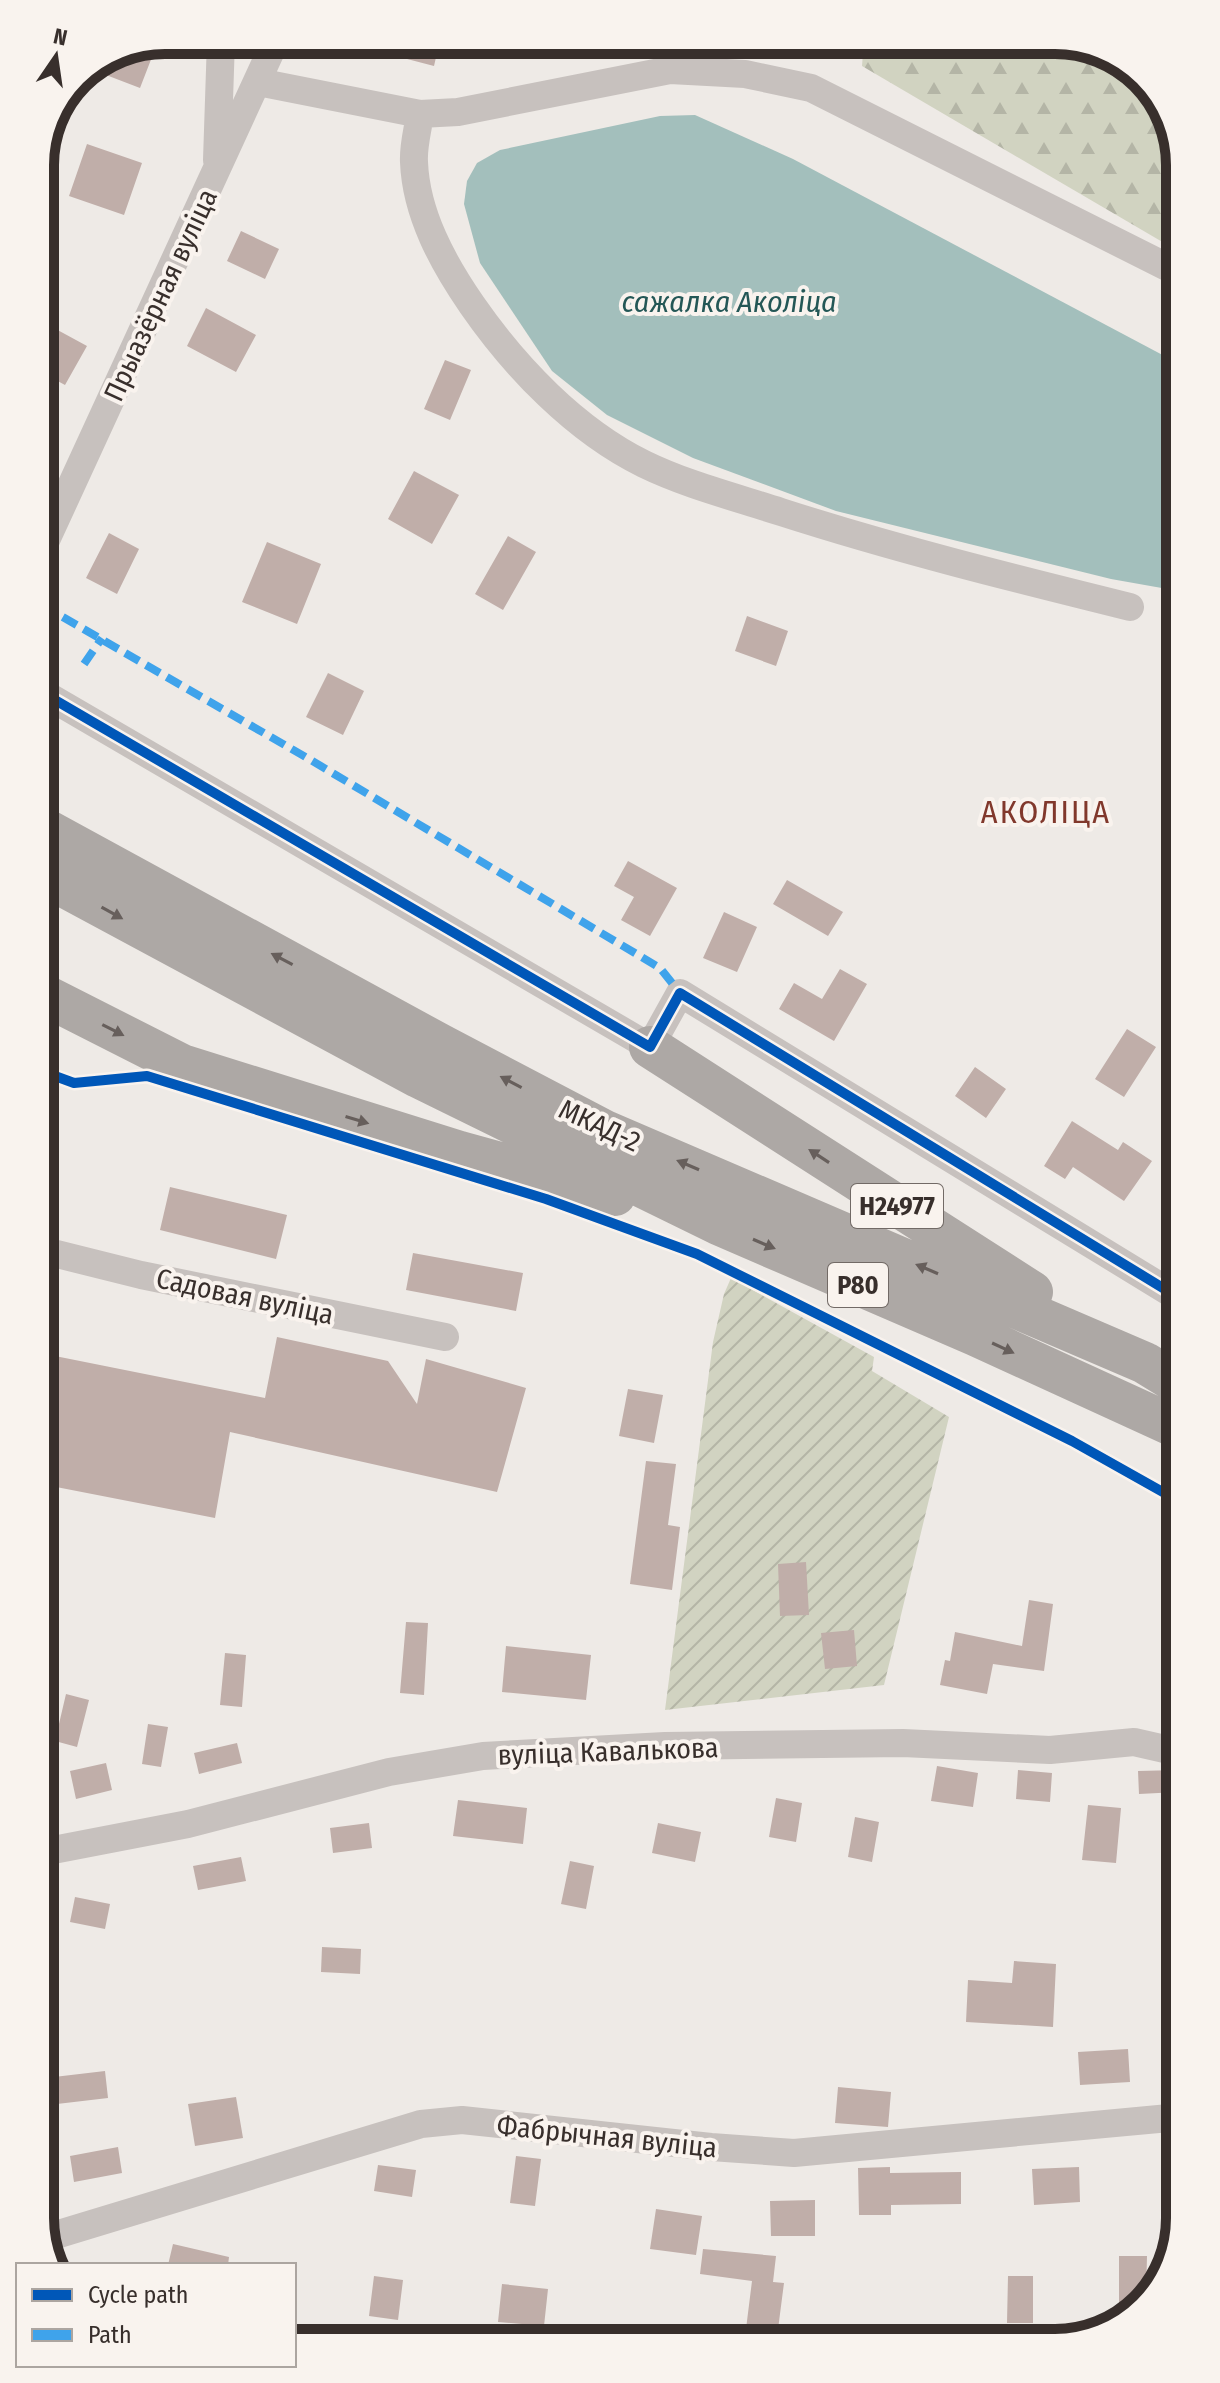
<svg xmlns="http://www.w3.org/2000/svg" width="1220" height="2383" viewBox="0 0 1220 2383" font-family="'Fira Sans Condensed',sans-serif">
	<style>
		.forest { fill: url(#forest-firs) }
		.garden { fill: url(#garden-furrows) }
		.water { fill: #a3bfbc }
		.building { fill: #c0aea9 }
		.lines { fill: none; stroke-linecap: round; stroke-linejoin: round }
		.minor { stroke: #c7c1be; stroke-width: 28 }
		.highway { stroke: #ada8a5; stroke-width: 42 }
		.quiet { stroke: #3fa3eb; stroke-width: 8; stroke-dasharray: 16 8; stroke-linecap: butt }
		.cycleway-casing { stroke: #f9f3ee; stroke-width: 15 }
		.cycleway { stroke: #0057b8; stroke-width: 10 }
		.oneway { fill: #675f5c }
		.labels { text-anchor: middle; stroke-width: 8; stroke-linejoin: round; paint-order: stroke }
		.shield { fill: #f9f3ee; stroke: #726a66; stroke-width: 2 }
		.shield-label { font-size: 26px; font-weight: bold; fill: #382f2c }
		.street-label { font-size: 28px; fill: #382f2c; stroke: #f9f3ee }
		.water-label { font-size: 30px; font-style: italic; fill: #245756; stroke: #f9f3ee }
		.quarter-label { font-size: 32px; letter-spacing: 2px; fill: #81382c; stroke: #f9f3ee }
		.rim { fill: none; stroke: #382f2c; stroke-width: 10 }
	</style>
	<defs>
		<pattern id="forest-firs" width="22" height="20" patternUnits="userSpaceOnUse" patternTransform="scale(2)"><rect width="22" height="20" fill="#d1d3c1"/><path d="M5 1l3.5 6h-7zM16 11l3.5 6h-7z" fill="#b4b5a6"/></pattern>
		<pattern id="garden-furrows" width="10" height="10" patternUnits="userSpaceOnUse" patternTransform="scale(2)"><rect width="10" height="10" fill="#d1d3c1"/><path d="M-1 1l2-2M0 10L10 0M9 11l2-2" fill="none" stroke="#b4b5a6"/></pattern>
	</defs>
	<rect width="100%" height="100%" fill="#eeeae6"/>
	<!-- forest -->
	<path class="forest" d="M 864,40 L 1063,40 L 1131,66 L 1171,118 L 1171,247 L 862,66 Z"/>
	<!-- garden -->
	<path class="garden" d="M 731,1278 L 874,1357 L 872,1371 L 949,1417 L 884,1685 L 665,1710 L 713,1342 L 724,1294 Z"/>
	<!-- water -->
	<path class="water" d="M 695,115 L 793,159 L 1172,360 L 1173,590 L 1111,579 L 836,511 L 693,458 L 607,415 L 552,371 L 480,263 L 464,204 L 467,181 L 477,163 L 500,150 L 660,116 Z"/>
	<!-- building -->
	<path class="building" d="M 362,40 L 440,40 L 434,66 L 361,47 Z
		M 157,44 L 140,88 L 93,70 L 123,57 Z
		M 87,144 L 142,163 L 124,215 L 69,196 Z
		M 241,231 L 279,249 L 265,279 L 227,261 Z
		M 206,308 L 256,335 L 236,372 L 187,346 Z
		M 41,321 L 87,346 L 65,385 L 41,372 Z
		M 445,360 L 471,370 L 450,420 L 424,409 Z
		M 414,471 L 459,495 L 432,544 L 388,519 Z
		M 109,533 L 139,549 L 117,594 L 86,578 Z
		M 508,536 L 536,552 L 503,610 L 475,594 Z
		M 267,542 L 321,564 L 297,624 L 242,602 Z
		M 747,616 L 788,631 L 776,666 L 735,651 Z
		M 328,673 L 364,691 L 343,735 L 306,717 Z
		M 628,861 L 677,888 L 650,936 L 621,920 L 634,897 L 614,886 Z
		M 787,880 L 843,912 L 828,936 L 773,904 Z
		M 724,912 L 757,927 L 737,972 L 703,958 Z
		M 840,969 L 867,984 L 834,1041 L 779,1009 L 794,983 L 822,999 Z
		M 1127,1029 L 1156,1047 L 1124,1097 L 1095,1079 Z
		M 975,1067 L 1006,1089 L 986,1118 L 955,1096 Z
		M 1072,1121 L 1118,1150 L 1123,1142 L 1152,1161 L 1124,1201 L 1073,1167 L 1065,1179 L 1044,1166 Z
		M 170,1187 L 287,1215 L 276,1259 L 160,1230 Z
		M 413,1253 L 523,1273 L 516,1311 L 406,1290 Z
		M 277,1337 L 388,1361 L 417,1404 L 426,1359 L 526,1388 L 497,1492 L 230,1432 L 215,1518 L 46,1485 L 45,1354 L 265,1398 Z
		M 628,1389 L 663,1395 L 654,1443 L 619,1436 Z
		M 646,1461 L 676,1464 L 668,1525 L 680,1527 L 672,1590 L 630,1584 Z
		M 806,1562 L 809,1615 L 780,1616 L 778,1564 Z
		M 1029,1600 L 1053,1604 L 1044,1671 L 993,1664 L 987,1694 L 940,1685 L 945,1660 L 950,1661 L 955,1632 L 1022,1646 Z
		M 406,1622 L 428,1623 L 424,1695 L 400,1693 Z
		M 854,1630 L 857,1666 L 825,1669 L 821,1633 Z
		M 506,1646 L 591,1655 L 586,1700 L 502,1692 Z
		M 225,1653 L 246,1655 L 242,1707 L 220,1705 Z
		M 66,1694 L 89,1700 L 77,1747 L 55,1741 Z
		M 148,1724 L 168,1727 L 161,1767 L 142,1764 Z
		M 237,1743 L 242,1763 L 199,1774 L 194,1753 Z
		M 106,1763 L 112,1790 L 76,1799 L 70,1771 Z
		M 937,1766 L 978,1773 L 973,1807 L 931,1801 Z
		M 1018,1770 L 1052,1773 L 1050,1802 L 1016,1799 Z
		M 1178,1770 L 1178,1792 L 1139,1794 L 1138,1771 Z
		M 776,1798 L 802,1803 L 796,1842 L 769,1837 Z
		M 458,1800 L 527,1808 L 523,1844 L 453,1836 Z
		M 1088,1805 L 1121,1808 L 1116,1863 L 1082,1860 Z
		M 855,1817 L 879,1822 L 872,1862 L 848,1857 Z
		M 369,1823 L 372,1848 L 333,1853 L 330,1828 Z
		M 658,1823 L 701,1832 L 695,1862 L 652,1853 Z
		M 241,1857 L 246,1881 L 198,1890 L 193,1866 Z
		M 570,1861 L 594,1866 L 586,1909 L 561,1904 Z
		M 75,1897 L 110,1904 L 105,1929 L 70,1922 Z
		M 322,1947 L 361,1949 L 360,1974 L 321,1972 Z
		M 1014,1961 L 1056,1964 L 1053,2027 L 966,2022 L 968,1980 L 1012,1983 Z
		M 1128,2049 L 1130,2082 L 1080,2085 L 1078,2052 Z
		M 105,2071 L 108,2098 L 57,2104 L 54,2077 Z
		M 838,2087 L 891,2092 L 888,2127 L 835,2123 Z
		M 236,2097 L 243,2138 L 195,2146 L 188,2104 Z
		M 118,2147 L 122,2173 L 74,2182 L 70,2156 Z
		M 516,2156 L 541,2159 L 535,2206 L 510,2203 Z
		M 378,2165 L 416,2170 L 412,2197 L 374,2191 Z
		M 890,2167 L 890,2173 L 961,2172 L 961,2204 L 891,2205 L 891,2215 L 859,2215 L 858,2168 Z
		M 1079,2167 L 1080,2202 L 1034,2205 L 1032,2169 Z
		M 815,2200 L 815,2236 L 771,2236 L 770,2201 Z
		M 656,2209 L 702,2216 L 696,2255 L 650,2249 Z
		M 173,2244 L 229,2257 L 228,2265 L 168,2265 Z
		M 703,2249 L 776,2256 L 773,2282 L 784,2283 L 777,2337 L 745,2337 L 752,2281 L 700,2274 Z
		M 1119,2256 L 1147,2256 L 1146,2298 L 1137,2305 L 1119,2305 Z
		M 374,2276 L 403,2280 L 398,2320 L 369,2316 Z
		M 1008,2276 L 1033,2276 L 1033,2323 L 1007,2323 Z
		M 502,2284 L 548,2289 L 544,2326 L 498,2322 Z"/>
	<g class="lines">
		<!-- minor -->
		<path class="minor" d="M 258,82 L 420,114 L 458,112 L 670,70 L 745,74 L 811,88 L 1171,269
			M 420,114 C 418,129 413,146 414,162 C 416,214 443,263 472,305 C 515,367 575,430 644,464 C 687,485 735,497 781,512 C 896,549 1013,578 1130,607
			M 217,160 L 221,40
			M 42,549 L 276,40
			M 43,693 L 650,1047 L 680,993 L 1176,1296
			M 45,1251 L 141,1275 L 445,1337
			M 48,1851 L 188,1824 L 389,1772 L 483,1756 L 665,1746 L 903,1743 L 1050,1750 L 1134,1742 L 1178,1752
			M 49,2237 L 421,2124 L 462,2120 L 711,2147 L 794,2153 L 1180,2117"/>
		<!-- highway -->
		<path class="highway" d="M 43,828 L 441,1045 L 605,1131 L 1145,1363 L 1176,1382
			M 43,875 L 418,1077 L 718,1224 L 975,1335 L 1176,1427
			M 44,995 L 182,1065 L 460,1152 L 615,1195
			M 650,1047 L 1032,1292"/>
		<!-- quiet -->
		<path class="quiet" d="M 42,605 L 309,759 L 660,968 L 680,993
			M 84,664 L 102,638"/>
		<defs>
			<path id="cycleway" d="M 43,693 L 650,1047 L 680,993 L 1176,1296
				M 44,1072 L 74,1083 L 147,1076 L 546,1199 L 697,1254 L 1072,1441 L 1177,1500"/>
		</defs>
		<!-- cycleway casing -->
		<use href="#cycleway" class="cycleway-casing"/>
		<!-- cycleway -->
		<use href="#cycleway" class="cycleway"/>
	</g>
	<!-- one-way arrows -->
	<defs><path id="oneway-solid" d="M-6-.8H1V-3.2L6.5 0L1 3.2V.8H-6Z" transform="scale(2)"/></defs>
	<g class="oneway">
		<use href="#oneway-solid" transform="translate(112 913) rotate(29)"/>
		<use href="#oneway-solid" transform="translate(282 959) rotate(-152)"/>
		<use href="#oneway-solid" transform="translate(113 1030) rotate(27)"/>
		<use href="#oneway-solid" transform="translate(511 1082) rotate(-152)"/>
		<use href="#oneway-solid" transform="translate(357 1120) rotate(17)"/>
		<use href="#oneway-solid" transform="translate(819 1156) rotate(-147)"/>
		<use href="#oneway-solid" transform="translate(688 1165) rotate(-157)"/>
		<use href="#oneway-solid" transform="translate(764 1244) rotate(23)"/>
		<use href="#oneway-solid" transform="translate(927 1269) rotate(-157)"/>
		<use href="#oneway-solid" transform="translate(1003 1348) rotate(25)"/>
	</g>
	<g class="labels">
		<!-- shield labels -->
		<g class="shield">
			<rect x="851" y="1184" width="92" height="44" rx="6"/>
			<rect x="828" y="1263" width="60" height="44" rx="6"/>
		</g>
		<g class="shield-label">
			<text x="897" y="1215">Н24977</text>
			<text x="858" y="1294">Р80</text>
		</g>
		<!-- street labels -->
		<g class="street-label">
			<text transform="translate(160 295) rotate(-65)" y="10">Прыазёрная вуліца</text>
			<text transform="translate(600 1125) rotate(25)" y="10">МКАД-2</text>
			<text transform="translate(245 1296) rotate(12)" y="10">Садовая вуліца</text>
			<text transform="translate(608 1751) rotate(-2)" y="10">вуліца Кавалькова</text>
			<text transform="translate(607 2136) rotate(6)" y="10">Фабрычная вуліца</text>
		</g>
		<!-- water labels -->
		<g class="water-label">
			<text x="729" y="312">сажалка Аколіца</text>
		</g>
		<!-- quarter labels -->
		<g class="quarter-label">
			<text x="1046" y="823">АКОЛІЦА</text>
		</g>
	</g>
	<!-- crop -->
	<path d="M0 0H1220V2383H0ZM165 54H1055A111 111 0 0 1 1166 165V2218A111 111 0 0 1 1055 2329H165A111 111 0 0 1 54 2218V165A111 111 0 0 1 165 54Z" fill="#f9f3ee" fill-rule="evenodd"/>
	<path class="rim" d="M165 54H1055A111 111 0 0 1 1166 165V2218A111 111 0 0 1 1055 2329H165A111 111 0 0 1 54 2218V165A111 111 0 0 1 165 54Z"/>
	<!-- legend -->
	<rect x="16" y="2263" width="280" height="104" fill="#f9f3ee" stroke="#aca5a0" stroke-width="2"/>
	<rect x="32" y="2289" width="40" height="12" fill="#0057b8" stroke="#aca5a0" stroke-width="2"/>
	<text x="88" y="2303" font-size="24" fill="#382f2c">Cycle path</text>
	<rect x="32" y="2329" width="40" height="12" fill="#3fa3eb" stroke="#aca5a0" stroke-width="2"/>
	<text x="88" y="2343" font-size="24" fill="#382f2c">Path</text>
	<!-- north arrow -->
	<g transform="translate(56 56) rotate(13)" stroke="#f9f3ee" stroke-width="6" paint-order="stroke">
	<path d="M0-6L14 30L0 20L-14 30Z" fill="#382f2c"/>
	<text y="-12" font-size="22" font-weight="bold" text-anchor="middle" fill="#382f2c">N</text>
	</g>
</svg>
